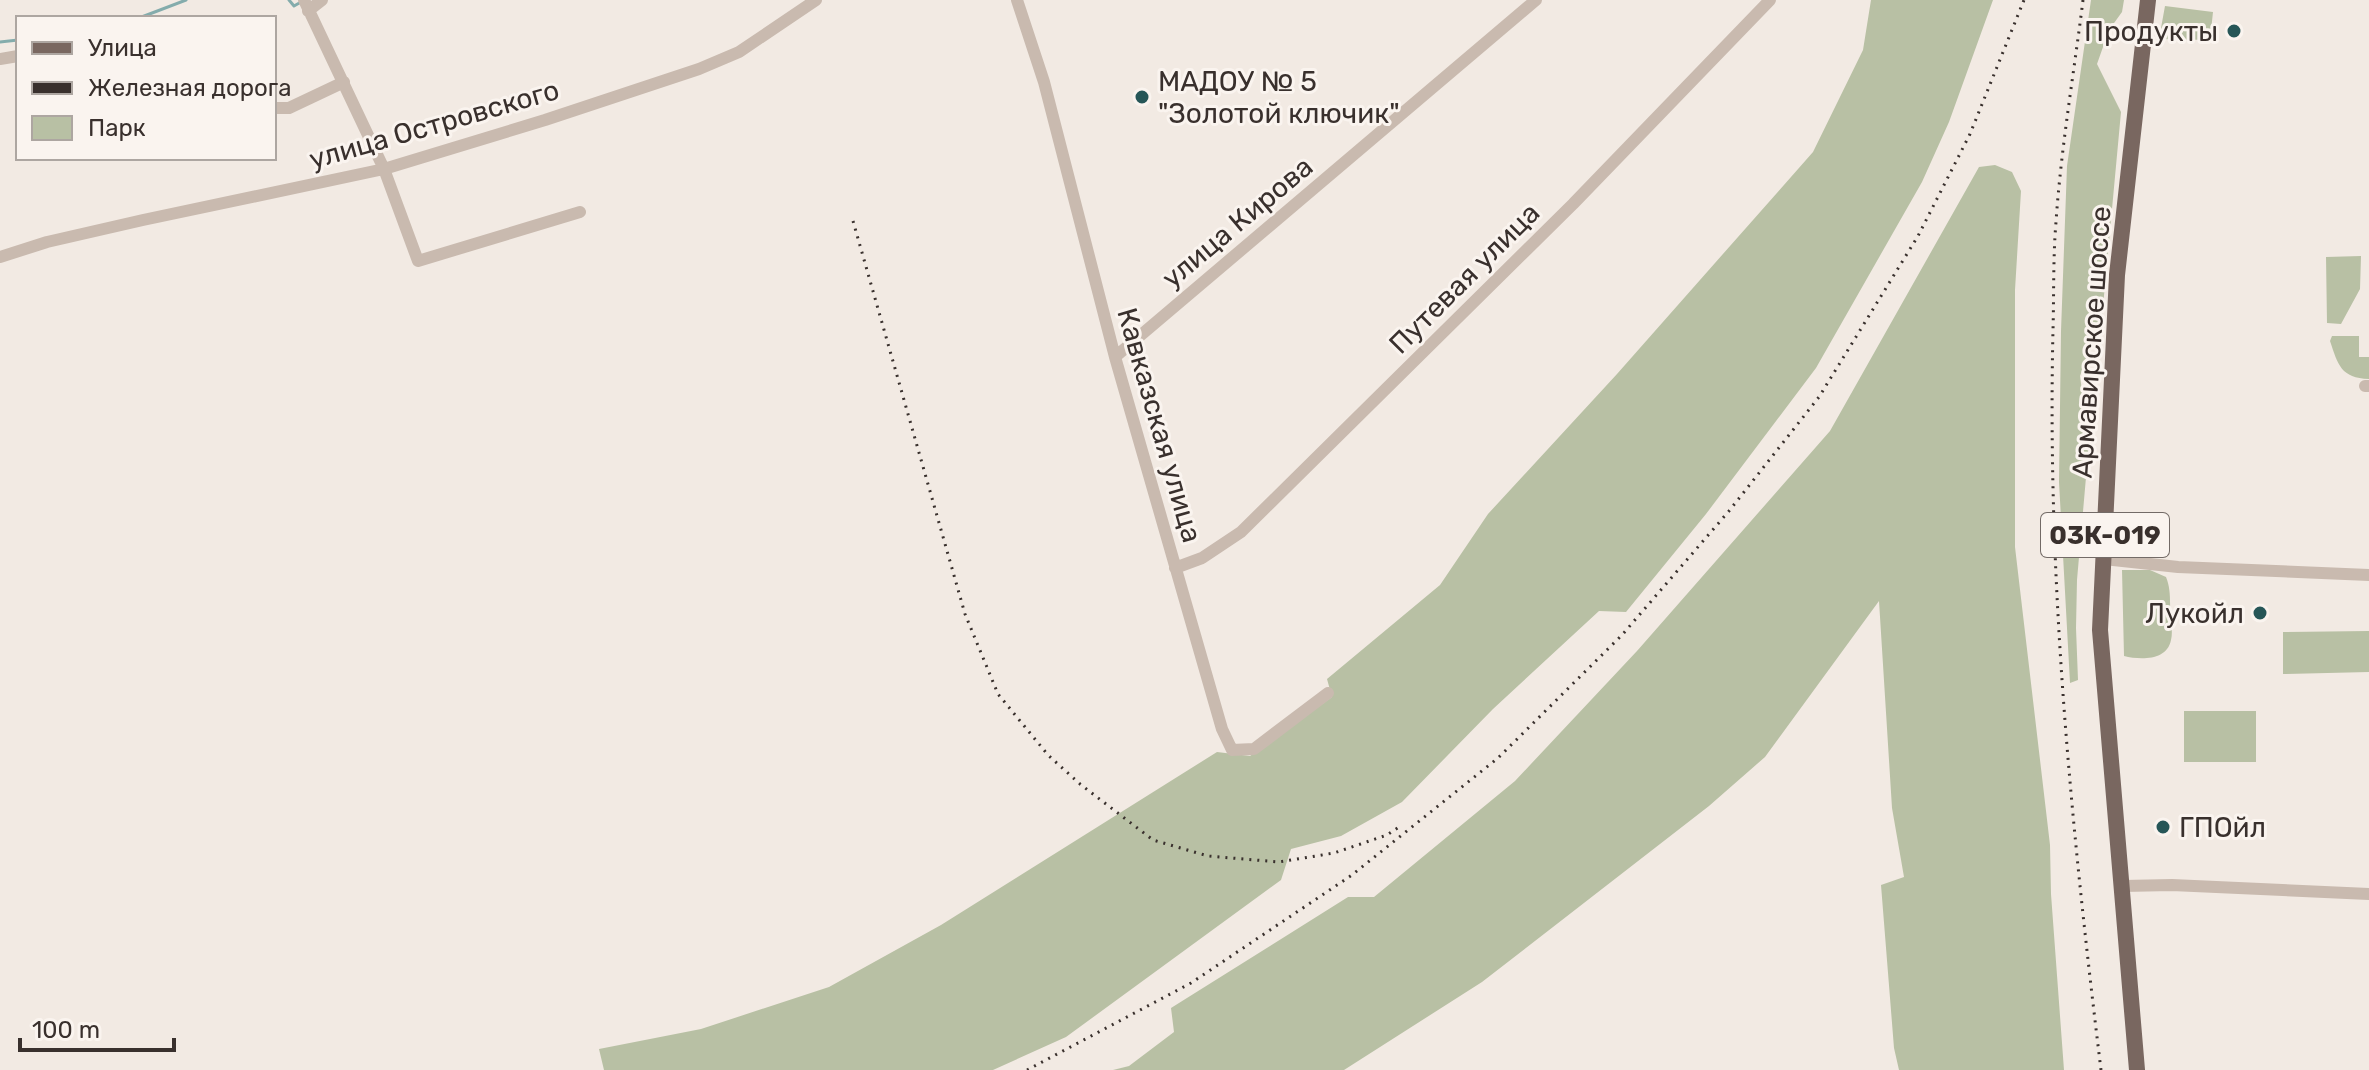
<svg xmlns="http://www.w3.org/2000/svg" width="2369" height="1070" viewBox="0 0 2369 1070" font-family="Rubik,sans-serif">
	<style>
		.green { fill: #b8c0a4 }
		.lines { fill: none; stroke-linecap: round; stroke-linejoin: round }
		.stream { stroke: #84acac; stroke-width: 3 }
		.minor { stroke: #c9baaf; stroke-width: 12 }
		.major { stroke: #796760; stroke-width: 16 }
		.rail { stroke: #39302d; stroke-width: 3; stroke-dasharray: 2 6; stroke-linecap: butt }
		.poi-dot { fill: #265657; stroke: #faf4ef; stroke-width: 3 }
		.labels { text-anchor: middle; stroke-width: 6; stroke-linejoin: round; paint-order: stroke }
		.shield { fill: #faf4ef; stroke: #736b67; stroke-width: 2 }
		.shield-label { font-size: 26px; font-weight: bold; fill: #39302d }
		.poi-label { font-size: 28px; fill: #39302d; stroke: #faf4ef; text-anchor: end }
		.street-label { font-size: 28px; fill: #39302d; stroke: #faf4ef }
	</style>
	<rect width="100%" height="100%" fill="#f2eae3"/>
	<!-- green -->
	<path class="green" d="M 1871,0 L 1993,0 L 1949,122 L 1922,182 L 1816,368 L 1706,514 L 1626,612 L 1599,611 L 1493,709 L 1402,802 L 1341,836 L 1291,849 L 1281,880 L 1066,1037 L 993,1070 L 604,1070 L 599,1049 L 701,1029 L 829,987 L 941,925 L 1217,752 L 1250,756 L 1332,697 L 1327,679 L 1440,585 L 1488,514 L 1617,374 L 1813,152 L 1863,50 Z
		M 2091,0 L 2124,0 L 2122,12 L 2109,30 L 2097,64 L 2121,112 L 2102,317 L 2080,376 L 2089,443 L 2077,580 L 2076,628 L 2078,680 L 2070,683 L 2059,482 L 2061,331 L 2067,166 Z
		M 2165,6 L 2213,12 L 2210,40 L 2159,39 Z
		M 1995,165 L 2012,172 L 2021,191 L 2015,290 L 2015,547 L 2050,845 L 2051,894 L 2064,1070 L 1899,1070 L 1894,1048 L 1881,885 L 1904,877 L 1892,808 L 1879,601 L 1765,757 L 1709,806 L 1482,982 L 1344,1070 L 1113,1070 L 1129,1066 L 1174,1032 L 1171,1008 L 1348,897 L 1374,897 L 1515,781 L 1637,651 L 1830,431 L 1979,167 Z
		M 2361,256 L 2360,289 L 2341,324 L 2327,323 L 2326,257 Z
		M 2332,336 L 2359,336 L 2359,357 L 2369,357 L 2369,379 C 2341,378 2338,365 2330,341 Z
		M 2122,570 L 2150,570 L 2166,577 C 2171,589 2170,602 2170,615 C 2171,622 2173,632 2171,640 C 2167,661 2140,660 2124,656 Z
		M 2369,631 L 2369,672 L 2283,674 L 2283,632 Z
		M 2256,711 L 2256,762 L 2184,762 L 2184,711 Z"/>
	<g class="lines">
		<!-- stream -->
		<path class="stream" d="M 289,0 L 294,6 L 301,2
			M 139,18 L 186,0
			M 0,42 L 18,40"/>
		<!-- minor -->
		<path class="minor" d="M 304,0 L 384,169 L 418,261 L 580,212
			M 1017,0 L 1044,82 L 1115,357 L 1222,729 L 1232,750 L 1254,749 L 1328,693
			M 308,11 L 322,0
			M 0,59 L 18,56
			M 274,108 L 289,108 L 344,82
			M 0,257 L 47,242 L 143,220 L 384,169 L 545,120 L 699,69 L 739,52 L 816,0
			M 1115,357 L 1536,0
			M 2365,386 L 2369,386
			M 2104,559 L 2178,567 L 2369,575
			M 1175,568 L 1202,558 L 1241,532 L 1573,204 L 1770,0
			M 2123,886 L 2172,885 L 2369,894"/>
		<!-- major -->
		<path class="major" d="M 2137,1070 L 2100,630 L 2117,275 L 2148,0"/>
		<!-- rail -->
		<path class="rail" d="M 2083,0 C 2074,73 2061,148 2056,222 C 2053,258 2054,294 2053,330 C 2047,577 2071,825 2101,1070
			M 853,221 L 965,614 L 998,694 L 1048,755 L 1080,784 L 1153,840 L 1208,856 L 1279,862 L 1334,853 L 1387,835 L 1399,827
			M 1027,1070 L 1191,983 L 1352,875 L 1498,758 L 1622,635 L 1729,511 L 1819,397 L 1918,236 L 1970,134 L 2024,0"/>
	</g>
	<!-- markers -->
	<g class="poi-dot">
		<circle cx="2234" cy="31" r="8"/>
		<circle cx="1142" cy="97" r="8"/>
		<circle cx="2260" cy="613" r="8"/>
		<circle cx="2163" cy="827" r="8"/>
	</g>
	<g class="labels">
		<!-- shield labels -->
		<rect class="shield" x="2041" y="513" width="128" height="44" rx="6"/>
		<g class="shield-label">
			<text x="2105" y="544">03К-019</text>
		</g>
		<!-- poi labels -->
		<g class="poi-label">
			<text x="2218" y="41">Продукты</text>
			<text x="1158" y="91" text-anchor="start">МАДОУ № 5<tspan x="1158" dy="32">"Золотой ключик"</tspan></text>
			<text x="2244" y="623">Лукойл</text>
			<text x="2179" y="837" text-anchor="start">ГПОйл</text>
		</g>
		<!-- street labels -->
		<g class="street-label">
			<text transform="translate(434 124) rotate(-16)" y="10">улица Островского</text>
			<text transform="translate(1237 222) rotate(-40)" y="10">улица Кирова</text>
			<text transform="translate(1464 278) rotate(-45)" y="10">Путевая улица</text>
			<text transform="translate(2091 342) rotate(-86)" y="10">Армавирское шоссе</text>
			<text transform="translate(1160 425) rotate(74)" y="10">Кавказская улица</text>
		</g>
	</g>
	<!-- legend -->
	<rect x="16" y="16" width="260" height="144" fill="#faf4ef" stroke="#ada6a1" stroke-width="2"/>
	<rect x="32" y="42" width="40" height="12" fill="#796760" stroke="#ada6a1" stroke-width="2"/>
	<text x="88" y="56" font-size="24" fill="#39302d">Улица</text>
	<rect x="32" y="82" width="40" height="12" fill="#39302d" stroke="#ada6a1" stroke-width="2"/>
	<text x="88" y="96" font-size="24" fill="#39302d">Железная дорога</text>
	<rect x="32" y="116" width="40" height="24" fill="#b8c0a4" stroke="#ada6a1" stroke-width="2"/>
	<text x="88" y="136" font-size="24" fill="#39302d">Парк</text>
	<!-- scale -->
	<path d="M20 1038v12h154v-12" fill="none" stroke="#39302d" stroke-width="4"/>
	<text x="32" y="1038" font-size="24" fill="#39302d" stroke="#faf4ef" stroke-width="6" paint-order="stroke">100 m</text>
</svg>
